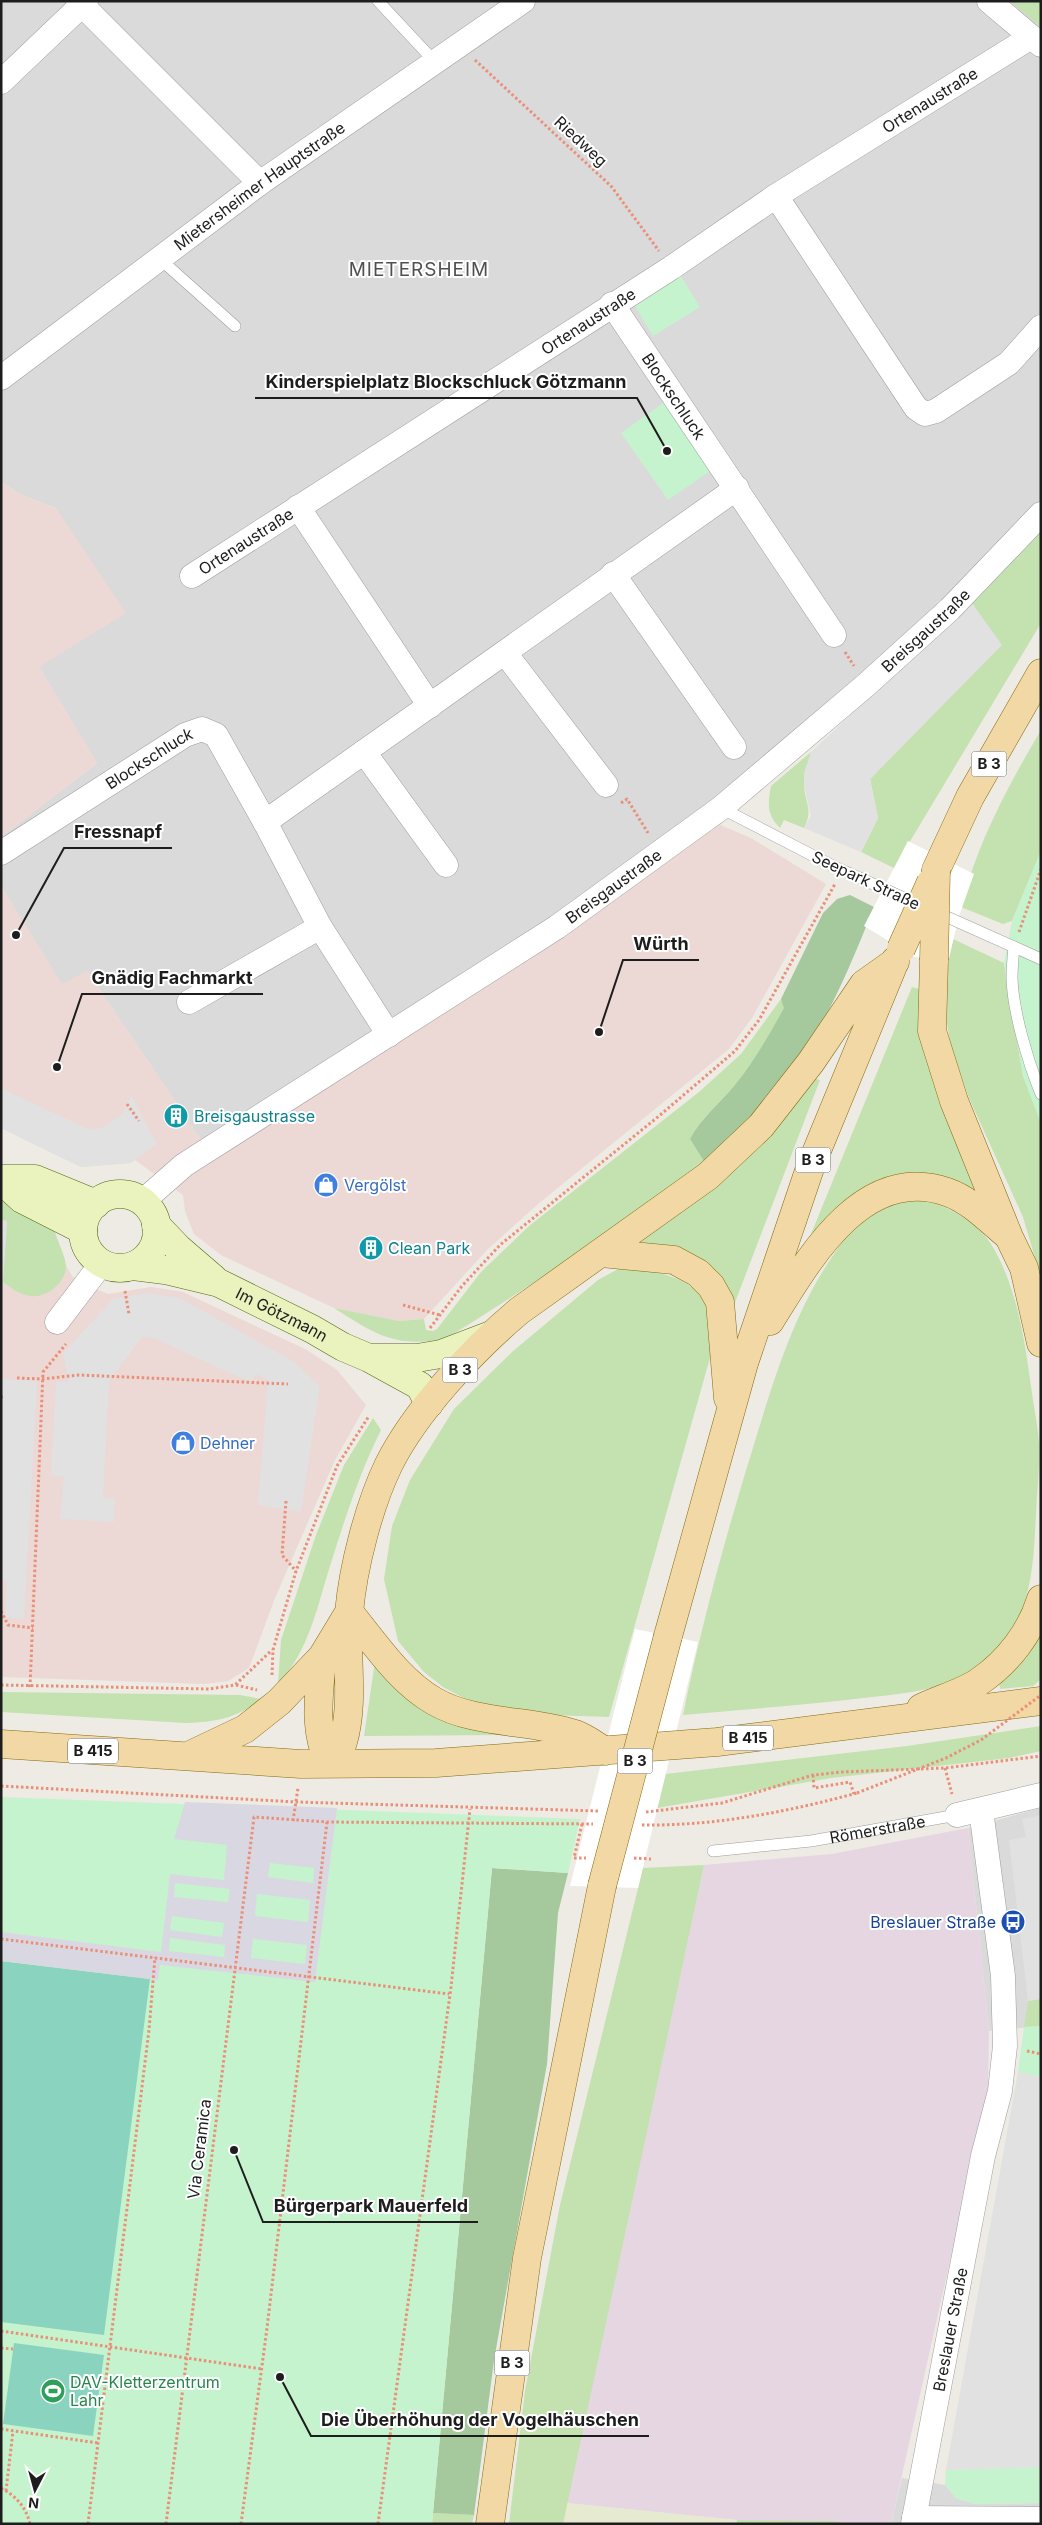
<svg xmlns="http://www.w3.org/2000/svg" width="1042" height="2525" viewBox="0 0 1042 2525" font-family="Inter,sans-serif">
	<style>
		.residential { fill: #dbdada }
		.commercial { fill: #ecd8d5 }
		.industrial { fill: #e5d6e1 }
		.farmland { fill: #e5ead1 }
		.grass { fill: #c3e2af }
		.forest { fill: #a5c89d }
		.park { fill: #c5f3cd; fill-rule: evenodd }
		.pitch { fill: #8ad4bf }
		.parking { fill: #e1e1e1 }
		.plaza { fill: #d9d8e2; fill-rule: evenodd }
		.pier { fill: #fff }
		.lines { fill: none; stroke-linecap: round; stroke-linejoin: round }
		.lane-casing { stroke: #9e9e9e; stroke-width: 12 }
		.street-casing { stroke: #9e9e9e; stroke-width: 25 }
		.secondary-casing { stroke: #556711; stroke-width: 29 }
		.primary-casing { stroke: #856b10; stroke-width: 29 }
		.path { stroke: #ea8f78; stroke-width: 3; stroke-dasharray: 2.5 2.5; stroke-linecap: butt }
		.lane { stroke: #fff; stroke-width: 11 }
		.street { stroke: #fff; stroke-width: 24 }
		.secondary { stroke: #eaf2bd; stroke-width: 28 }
		.primary { stroke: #f1d8a5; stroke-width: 28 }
		.primary-bridge-casing { stroke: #856b10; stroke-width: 29; stroke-linecap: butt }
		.path-bridge { stroke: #ea8f78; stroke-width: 3; stroke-dasharray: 2.5 2.5; stroke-linecap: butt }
		.primary-bridge { stroke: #f1d8a5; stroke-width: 28 }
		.labels { text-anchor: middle; stroke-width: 4; stroke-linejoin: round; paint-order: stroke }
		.shield { fill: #fff; stroke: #616161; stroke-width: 1 }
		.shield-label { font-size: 15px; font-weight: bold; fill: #1d1d1d }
		.street-label { font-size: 16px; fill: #1d1d1d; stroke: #fff }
		.culture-label { font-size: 16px; fill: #0d838f; stroke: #fff; text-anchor: start }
		.shop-label { font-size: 16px; fill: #366cbe; stroke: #fff; text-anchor: start }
		.transit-label { font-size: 16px; fill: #164399; stroke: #fff; text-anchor: end }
		.leisure-label { font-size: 16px; fill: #27864d; stroke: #fff; text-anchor: start }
		.quarter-label { font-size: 19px; letter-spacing: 1px; fill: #505050; stroke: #fff }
		.leader { fill: none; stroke: #1d1d1d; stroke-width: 2 }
		.callout-dot { fill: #1d1d1d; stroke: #fff; stroke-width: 2 }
		.callout-label { font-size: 18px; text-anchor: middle; font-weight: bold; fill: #1d1d1d; stroke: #fff; stroke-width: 4; stroke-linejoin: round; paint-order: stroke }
	</style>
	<rect width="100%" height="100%" fill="#edebe4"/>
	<!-- residential -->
	<path class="residential" d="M 1,1 L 1041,1 L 1041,528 L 720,825 L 477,990 L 210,1153 L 87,971 L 62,985 L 1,886 L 1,837 L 97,763 L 39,667 L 56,508 L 22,495 L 1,482 Z
		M 1041,1808 L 1041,2026 L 989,2031 L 968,1828 Z
		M 902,2478 L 945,2485 L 956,2498 L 975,2504 L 1041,2503 L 1041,2524 L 891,2524 Z"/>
	<!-- commercial -->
	<path class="commercial" d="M 1,482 L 22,495 L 56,508 L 126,613 L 39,667 L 97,763 L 1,837 Z
		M 720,825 L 751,838 L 826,884 L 752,1018 L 729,1049 L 538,1204 L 487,1250 L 424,1319 L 399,1321 L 334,1308 L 221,1255 L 194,1234 L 185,1211 L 183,1195 L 135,1160 L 130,1163 L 81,1167 L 1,1128 L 1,886 L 62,984 L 87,971 L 210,1153 L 477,990 Z
		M 1,1201 L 54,1229 L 66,1266 L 73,1277 L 83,1284 L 108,1294 L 151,1287 L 183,1292 L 307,1350 L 337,1370 L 366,1405 L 335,1460 L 275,1598 L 249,1668 L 228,1681 L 205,1684 L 1,1677 Z"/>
	<!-- industrial -->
	<path class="industrial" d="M 968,1828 L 989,2031 L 988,2091 L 891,2524 L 737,2520 L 566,2503 L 704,1865 L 832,1854 Z"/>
	<!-- farmland -->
	<path class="farmland" d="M 566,2503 L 737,2520 L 736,2524 L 563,2524 Z"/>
	<!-- grass -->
	<path class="grass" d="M 1010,1 L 1041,1 L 1041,27 Z
		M 1041,528 L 1041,623 L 894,868 L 861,852 L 878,818 L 870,779 L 1001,645 L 971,602 Z
		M 1041,730 L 1041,851 L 1012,921 L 1003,924 L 961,907 C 977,843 1008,786 1041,730 Z
		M 811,752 C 809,763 804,772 804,783 C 804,802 814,809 804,828 L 784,820 L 780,828 C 766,814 768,803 771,786 Z
		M 953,939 L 1004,963 L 1023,1076 L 1041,1123 L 1041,1278 L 1023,1217 L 969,1098 L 950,1044 L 943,992 Z
		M 912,987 L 922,990 L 983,1198 L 847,1202 L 811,1234 Z
		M 781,999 L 785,1007 C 770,1034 754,1062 734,1086 C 719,1104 700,1118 690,1139 L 705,1163 C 621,1225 534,1284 445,1339 C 394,1348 375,1334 334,1308 L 399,1321 L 424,1319 L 426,1330 L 433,1331 L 437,1329 L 481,1272 L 529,1226 L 699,1092 L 741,1054 Z
		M 813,1078 L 820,1080 L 734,1305 L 724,1286 L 680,1252 L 637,1241 Z
		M 918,1197 C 945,1206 975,1219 991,1244 C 1018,1288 1025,1343 1032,1393 C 1034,1409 1038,1426 1039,1443 C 1040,1466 1037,1491 1036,1514 C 1034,1553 1033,1594 1013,1629 C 1005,1642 993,1653 982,1663 C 946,1694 892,1694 846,1700 C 792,1706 737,1710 683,1715 C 702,1622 727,1531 755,1441 C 775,1376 795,1310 834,1254 C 839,1247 843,1239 849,1232 C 867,1213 892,1200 918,1197 Z
		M 1,1201 L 54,1229 C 56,1238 66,1257 66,1266 C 66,1283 46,1298 31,1296 C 20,1295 11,1288 3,1282 L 7,1222 L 1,1219 Z
		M 620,1268 C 655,1269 704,1278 713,1320 C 715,1328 713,1339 713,1347 L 609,1717 L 519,1714 L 471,1702 L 443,1687 L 424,1672 L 398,1641 L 384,1579 L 392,1526 L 410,1480 L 454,1409 L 512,1352 L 598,1280 Z
		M 373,1418 L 381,1430 C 359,1474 345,1519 330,1566 C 317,1607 309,1651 278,1684 L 281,1640 L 316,1535 L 344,1465 Z
		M 1041,1630 L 1041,1679 L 1033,1686 L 1000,1689 L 999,1683 Z
		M 376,1655 L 499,1732 L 499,1735 L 364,1736 Z
		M 1,1692 L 240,1695 L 261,1699 C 237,1718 217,1722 186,1723 L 1,1712 Z
		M 1041,1726 L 1041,1751 L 1009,1758 L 831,1778 L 651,1809 L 657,1775 L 907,1746 Z
		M 704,1865 L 563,2524 L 509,2524 L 525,2391 L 560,2205 L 643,1868 Z
		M 1041,1999 L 1041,2026 L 1024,2027 L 1028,2001 Z
		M 433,2513 L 474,2515 L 472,2524 L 432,2524 Z
		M 737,2520 L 835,2521 L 850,2524 L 736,2524 Z"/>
	<!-- forest -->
	<path class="forest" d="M 850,895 L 874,907 C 854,957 833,1008 804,1054 C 777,1096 739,1129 705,1163 L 690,1139 C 700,1119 719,1104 734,1086 C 754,1062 769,1035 784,1008 L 781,999 L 823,913 L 837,899 Z
		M 492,1868 L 568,1873 L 558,1913 L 547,2064 L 494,2360 L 474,2515 L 433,2513 Z"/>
	<!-- park -->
	<path class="park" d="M 679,273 L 700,307 L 653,336 L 632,301 Z
		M 666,401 L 713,469 L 668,500 L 621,433 Z
		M 1041,851 L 1041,1123 L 1023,1076 L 1004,963 L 1012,921 Z
		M 1,1797 L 580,1819 L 568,1873 L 492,1868 L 432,2524 L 1,2524 ZM 14,2344 L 18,2426 L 3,2424 Z
		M 1041,2026 L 1041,2077 L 1018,2072 L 1024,2027 Z
		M 1041,2467 L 1041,2503 L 975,2504 L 956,2498 L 945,2485 L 946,2470 Z"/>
	<!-- pitch -->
	<path class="pitch" d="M 1,1961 L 150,1979 L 104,2335 L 1,2322 Z
		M 14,2343 L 104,2355 L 93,2436 L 3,2424 Z"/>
	<!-- parking -->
	<path class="parking" d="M 971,602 L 1002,645 L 870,779 L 878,818 L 861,852 L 804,828 L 811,816 L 804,785 L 804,773 L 811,752 Z
		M 1,1088 L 88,1129 L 102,1128 L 123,1113 L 131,1095 L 157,1144 L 130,1163 L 81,1167 L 1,1128 Z
		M 1,1219 L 7,1221 L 1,1310 Z
		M 148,1293 L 180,1298 L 293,1361 L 320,1386 L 301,1512 L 258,1505 L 268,1380 L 256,1374 L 250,1382 L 153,1338 L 142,1337 L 109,1381 L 103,1497 L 115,1499 L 114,1522 L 60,1519 L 64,1477 L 51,1475 L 56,1381 L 69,1382 L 63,1353 L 113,1299 Z
		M 1,1379 L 37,1381 L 24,1619 L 5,1617 L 7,1581 L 1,1580 Z
		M 1041,1815 L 1041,1999 L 1028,2001 L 1009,1840 L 1026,1837 L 1022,1819 Z
		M 1018,2072 L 1041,2077 L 1041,2467 L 946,2470 Z"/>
	<!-- plaza -->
	<path class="plaza" d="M 185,1802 L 337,1808 L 315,1982 L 160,1965 L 158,1980 L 1,1961 L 1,1932 L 161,1952 L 170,1874 L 224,1880 L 227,1845 L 174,1839 ZM 270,1863 L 314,1868 L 313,1883 L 268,1877 ZM 175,1883 L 230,1889 L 228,1902 L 174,1897 ZM 257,1894 L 310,1900 L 308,1922 L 255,1916 ZM 172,1916 L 224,1923 L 222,1937 L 170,1930 ZM 170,1938 L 225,1945 L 224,1957 L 169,1951 ZM 253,1939 L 307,1945 L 305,1964 L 251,1958 Z"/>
	<!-- pier -->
	<path class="pier" d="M 908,841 L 974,874 L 959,916 L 948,962 L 915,957 L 864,926 Z
		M 635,1629 L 698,1642 L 638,1888 L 570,1886 Z"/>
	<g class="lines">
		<defs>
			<g id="lane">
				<path d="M 378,1 L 435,62"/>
				<path d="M 160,259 L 235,326"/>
				<path d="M 721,808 L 835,867 L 922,906"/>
				<path d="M 936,912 L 1041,959"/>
				<path d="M 1014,947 C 1013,957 1012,968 1012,978 C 1013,1012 1028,1062 1041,1094"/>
				<path id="s1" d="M 713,1851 L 811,1841 L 957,1815"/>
			</g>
			<g id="street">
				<path d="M 78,1 L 260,183"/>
				<path d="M 989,1 L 1041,45"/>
				<path d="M 1,82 L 86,1"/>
				<path d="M 776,196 L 916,408 L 925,414 L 936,411 L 1009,363 L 1041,327"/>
				<path id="s2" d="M 612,304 L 834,635"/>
				<path id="s3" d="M 1,378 L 260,183 L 523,1"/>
				<path d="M 298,507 L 430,706"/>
				<path d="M 613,574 L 734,747"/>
				<path id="s4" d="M 192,576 L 671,268 L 776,196 L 1031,37"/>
				<path d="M 505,653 L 606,785"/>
				<path d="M 364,752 L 446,865"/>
				<path id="s5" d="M 1,853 L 185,735 L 202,729 L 216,735 L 265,822"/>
				<path d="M 189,1002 L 320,927"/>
				<path d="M 389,1035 L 320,927 L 265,822 L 737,488"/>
				<path id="s6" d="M 142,1202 L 184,1165 L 557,927 L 721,808 L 866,685 L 950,609 L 1041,514"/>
				<path d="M 57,1322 L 102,1263"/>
				<path d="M 957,1815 L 1041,1795"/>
				<path d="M 914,2518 L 1041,2519"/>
				<path id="s7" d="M 913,2524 L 983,2156 L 1000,2091 L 1005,2046 L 1003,1976 L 981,1810"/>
			</g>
			<g id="secondary">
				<path d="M 1,1179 L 35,1179 L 96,1204"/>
				<path d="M 1,1180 L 22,1199 L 83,1230"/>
				<circle cx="120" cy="1231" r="37"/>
				<path d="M 156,1225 L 178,1248 L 214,1279"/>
				<path id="s8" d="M 133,1266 L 165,1270 L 219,1283 L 312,1329 L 343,1347 L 369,1358 L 420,1386 L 429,1404"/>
				<path d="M 373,1358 L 417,1358 L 441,1354 L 491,1335"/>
			</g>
			<path id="primary" d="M 936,870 L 970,797 L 1041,673
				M 934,960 L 932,1031 L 954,1101 L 1009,1237 L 1024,1268 L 1041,1343
				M 601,1253 L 674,1260 L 698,1273 L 711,1286 L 720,1302 L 728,1398
				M 770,1321 C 807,1262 862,1162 947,1192 C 970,1200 988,1219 1006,1234
				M 349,1612 C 374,1642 399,1681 434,1701 C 475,1725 530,1719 575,1734 C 586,1738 596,1746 605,1751
				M 668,1636 L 744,1363 L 811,1165 L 895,961
				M 322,1657 C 319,1699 313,1725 329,1764
				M 921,1708 C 939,1699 963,1693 980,1681 C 1008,1662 1031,1632 1041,1599
				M 1,1744 L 301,1764 L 436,1763 L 717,1742 L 1041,1701
				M 188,1756 L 245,1729 L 279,1702 L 322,1657 L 348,1614
				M 329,1764 C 334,1758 341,1750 343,1742 C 355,1701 345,1655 349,1613 C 353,1567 369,1505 389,1464 C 416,1410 474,1349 519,1311 L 708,1176 L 761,1126 L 811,1062 L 864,984 L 895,962
				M 490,2524 L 527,2258 L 602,1886"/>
		</defs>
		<!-- lane casing -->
		<use href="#lane" class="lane-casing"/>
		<!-- street casing -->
		<use href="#street" class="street-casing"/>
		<!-- secondary casing -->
		<use href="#secondary" class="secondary-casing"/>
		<!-- primary casing -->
		<use href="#primary" class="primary-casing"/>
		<!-- path -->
		<path class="path" d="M 475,60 L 611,186 L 659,251
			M 845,652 L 854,666
			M 621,803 L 627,799 L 648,833
			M 1019,932 L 1041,869
			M 127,1104 L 139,1121
			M 125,1291 L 129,1314
			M 403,1305 L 440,1315
			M 430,1328 L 462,1286 L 500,1245 L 659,1116 L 735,1051 L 759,1020 L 835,884
			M 17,1378 L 42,1379 L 79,1375 L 288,1384
			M 1,1397 L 3,1397
			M 286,1501 L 282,1555 L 296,1571
			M 1,1611 L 8,1625 L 33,1628
			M 272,1675 L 273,1650 L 296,1571 L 337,1466 L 369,1416
			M 1,1685 L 209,1689 L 235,1685 L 272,1650
			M 236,1685 L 257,1690
			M 30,1687 L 43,1372 L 66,1344
			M 945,1768 L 952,1794
			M 813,1775 L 814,1788 L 850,1782 L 854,1794
			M 1,1786 L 297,1802 L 598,1811
			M 646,1812 L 722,1803 L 813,1775 L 842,1772 L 945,1768 L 1041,1756
			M 293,1821 L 298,1788
			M 582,1824 L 574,1858 L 586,1858
			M 642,1825 C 715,1826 787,1812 857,1793
			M 634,1858 L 651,1859
			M 1,1939 L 449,1994
			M 1027,2051 L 1041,2054
			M 1,2331 L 262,2369
			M 1,2348 L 13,2349
			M 1,2429 L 98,2443
			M 1,2488 C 16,2496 26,2507 30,2524
			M 6,2491 L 13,2431
			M 88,2524 L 149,2030 L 155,1957
			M 166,2524 L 254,1817 L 327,1822 L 593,1824
			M 241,2524 L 267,2328 L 327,1822
			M 378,2524 L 451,1987 L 470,1809"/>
		<!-- lane -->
		<use href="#lane" class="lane"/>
		<!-- street -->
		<use href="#street" class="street"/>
		<!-- secondary -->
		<use href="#secondary" class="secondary"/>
		<!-- primary -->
		<use href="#primary" class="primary"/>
		<defs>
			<path id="primary-bridge" d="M 901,949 L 931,882
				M 934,960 L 936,870
				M 602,1886 L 668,1636"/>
		</defs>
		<!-- primary-bridge casing -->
		<use href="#primary-bridge" class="primary-bridge-casing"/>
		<!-- path-bridge -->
		<path class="path-bridge" d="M 857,1793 L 946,1758 L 981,1740 L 1041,1695"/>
		<!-- primary-bridge -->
		<use href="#primary-bridge" class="primary-bridge"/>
	</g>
	<!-- icons -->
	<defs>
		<symbol id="building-disc" viewBox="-11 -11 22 22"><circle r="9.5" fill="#0f9aa8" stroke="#fff"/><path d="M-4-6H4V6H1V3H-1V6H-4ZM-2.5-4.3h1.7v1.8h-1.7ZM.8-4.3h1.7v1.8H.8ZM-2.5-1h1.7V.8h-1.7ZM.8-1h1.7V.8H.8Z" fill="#fff"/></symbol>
		<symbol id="shop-disc" viewBox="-11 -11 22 22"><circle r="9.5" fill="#3f7fe0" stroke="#fff"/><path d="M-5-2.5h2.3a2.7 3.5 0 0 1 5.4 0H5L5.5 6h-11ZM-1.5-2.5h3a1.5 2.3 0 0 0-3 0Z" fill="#fff"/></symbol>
		<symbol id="bus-disc" viewBox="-11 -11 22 22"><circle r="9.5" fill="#1a4fb4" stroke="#fff"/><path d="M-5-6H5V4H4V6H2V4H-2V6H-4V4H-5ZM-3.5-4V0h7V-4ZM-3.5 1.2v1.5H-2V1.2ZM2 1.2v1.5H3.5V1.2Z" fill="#fff"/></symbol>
		<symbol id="stadium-disc" viewBox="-11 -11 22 22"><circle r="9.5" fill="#2e9e5b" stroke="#fff"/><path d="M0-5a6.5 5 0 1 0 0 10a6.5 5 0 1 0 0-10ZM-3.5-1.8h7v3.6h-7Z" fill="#fff"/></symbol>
	</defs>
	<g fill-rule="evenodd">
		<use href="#building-disc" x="162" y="1102" width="28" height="28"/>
		<use href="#shop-disc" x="312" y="1171" width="28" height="28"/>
		<use href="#building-disc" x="357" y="1234" width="28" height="28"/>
		<use href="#shop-disc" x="169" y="1429" width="28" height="28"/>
		<use href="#bus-disc" x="999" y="1908" width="28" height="28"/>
		<use href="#stadium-disc" x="39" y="2377" width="28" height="28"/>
	</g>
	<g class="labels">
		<!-- shield labels -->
		<g class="shield">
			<rect x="971.5" y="751.5" width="35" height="25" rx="4"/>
			<rect x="795.5" y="1147.5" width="35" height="25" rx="4"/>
			<rect x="442.5" y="1357.5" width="35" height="25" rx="4"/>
			<rect x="723" y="1725.5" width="50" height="25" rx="4"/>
			<rect x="68" y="1738.5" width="50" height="25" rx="4"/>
			<rect x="617.5" y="1748.5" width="35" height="25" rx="4"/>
			<rect x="494.5" y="2350.5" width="35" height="25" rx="4"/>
		</g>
		<g class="shield-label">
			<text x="989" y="769">B 3</text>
			<text x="813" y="1165">B 3</text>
			<text x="460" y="1375">B 3</text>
			<text x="748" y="1743">B 415</text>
			<text x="93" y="1756">B 415</text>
			<text x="635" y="1766">B 3</text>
			<text x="512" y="2368">B 3</text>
		</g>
		<!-- street labels -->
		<g class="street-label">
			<text dy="6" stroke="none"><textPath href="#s4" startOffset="878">Ortenaustraße</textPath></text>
			<text transform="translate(581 141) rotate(43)" y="6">Riedweg</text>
			<text dy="6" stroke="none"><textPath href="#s3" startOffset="322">Mietersheimer Hauptstraße</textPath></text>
			<text dy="6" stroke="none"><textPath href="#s4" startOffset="471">Ortenaustraße</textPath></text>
			<text dy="6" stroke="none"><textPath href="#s2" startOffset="111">Blockschluck</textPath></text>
			<text dy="6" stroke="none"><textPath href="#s4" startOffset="64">Ortenaustraße</textPath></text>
			<text dy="6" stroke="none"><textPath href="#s6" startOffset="972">Breisgaustraße</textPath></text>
			<text dy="6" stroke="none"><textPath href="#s5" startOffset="176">Blockschluck</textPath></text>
			<text transform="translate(866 880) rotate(25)" y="6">Seepark Straße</text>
			<text dy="6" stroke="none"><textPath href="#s6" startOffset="568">Breisgaustraße</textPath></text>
			<text dy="6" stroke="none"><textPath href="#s8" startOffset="158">Im Götzmann</textPath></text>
			<text dy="6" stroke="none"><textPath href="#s1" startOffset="166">Römerstraße</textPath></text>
			<text transform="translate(199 2149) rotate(-83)" y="6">Via Ceramica</text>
			<text dy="6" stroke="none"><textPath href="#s7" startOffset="198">Breslauer Straße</textPath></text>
		</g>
		<!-- culture labels -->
		<g class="culture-label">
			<text x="194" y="1122">Breisgaustrasse</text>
			<text x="388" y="1254">Clean Park</text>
		</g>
		<!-- shop labels -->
		<g class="shop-label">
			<text x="344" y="1191">Vergölst</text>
			<text x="200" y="1449">Dehner</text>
		</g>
		<!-- transit labels -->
		<g class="transit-label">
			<text x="996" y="1928">Breslauer Straße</text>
		</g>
		<!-- leisure labels -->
		<g class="leisure-label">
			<text x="70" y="2388">DAV-Kletterzentrum<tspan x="70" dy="18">Lahr</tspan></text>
		</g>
		<!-- quarter labels -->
		<g class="quarter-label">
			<text x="419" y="276">MIETERSHEIM</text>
		</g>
	</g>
	<!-- callouts -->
	<path class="leader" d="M667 451L637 398H255M16 935L64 848H172M599 1032L623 960H699M57 1067L82 994H263M234 2150L263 2222H478M280 2377L311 2436H649"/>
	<g class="callout-dot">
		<circle cx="667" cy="451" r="5"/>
		<circle cx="16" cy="935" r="5"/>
		<circle cx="599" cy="1032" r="5"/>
		<circle cx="57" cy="1067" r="5"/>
		<circle cx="234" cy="2150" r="5"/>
		<circle cx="280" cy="2377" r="5"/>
	</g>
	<g class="callout-label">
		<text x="446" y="388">Kinderspielplatz Blockschluck Götzmann</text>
		<text x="118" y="838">Fressnapf</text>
		<text x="661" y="950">Würth</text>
		<text x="172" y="984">Gnädig Fachmarkt</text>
		<text x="371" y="2212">Bürgerpark Mauerfeld</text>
		<text x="480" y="2426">Die Überhöhung der Vogelhäuschen</text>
	</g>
	<!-- border -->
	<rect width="1042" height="2525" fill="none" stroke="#1d1d1d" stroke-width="5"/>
	<!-- north arrow -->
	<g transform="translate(35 2490) rotate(186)" stroke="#ffffff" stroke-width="4" paint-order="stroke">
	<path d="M0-4L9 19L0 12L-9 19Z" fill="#1d1d1d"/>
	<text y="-8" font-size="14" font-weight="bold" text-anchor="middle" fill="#1d1d1d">N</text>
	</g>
</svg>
